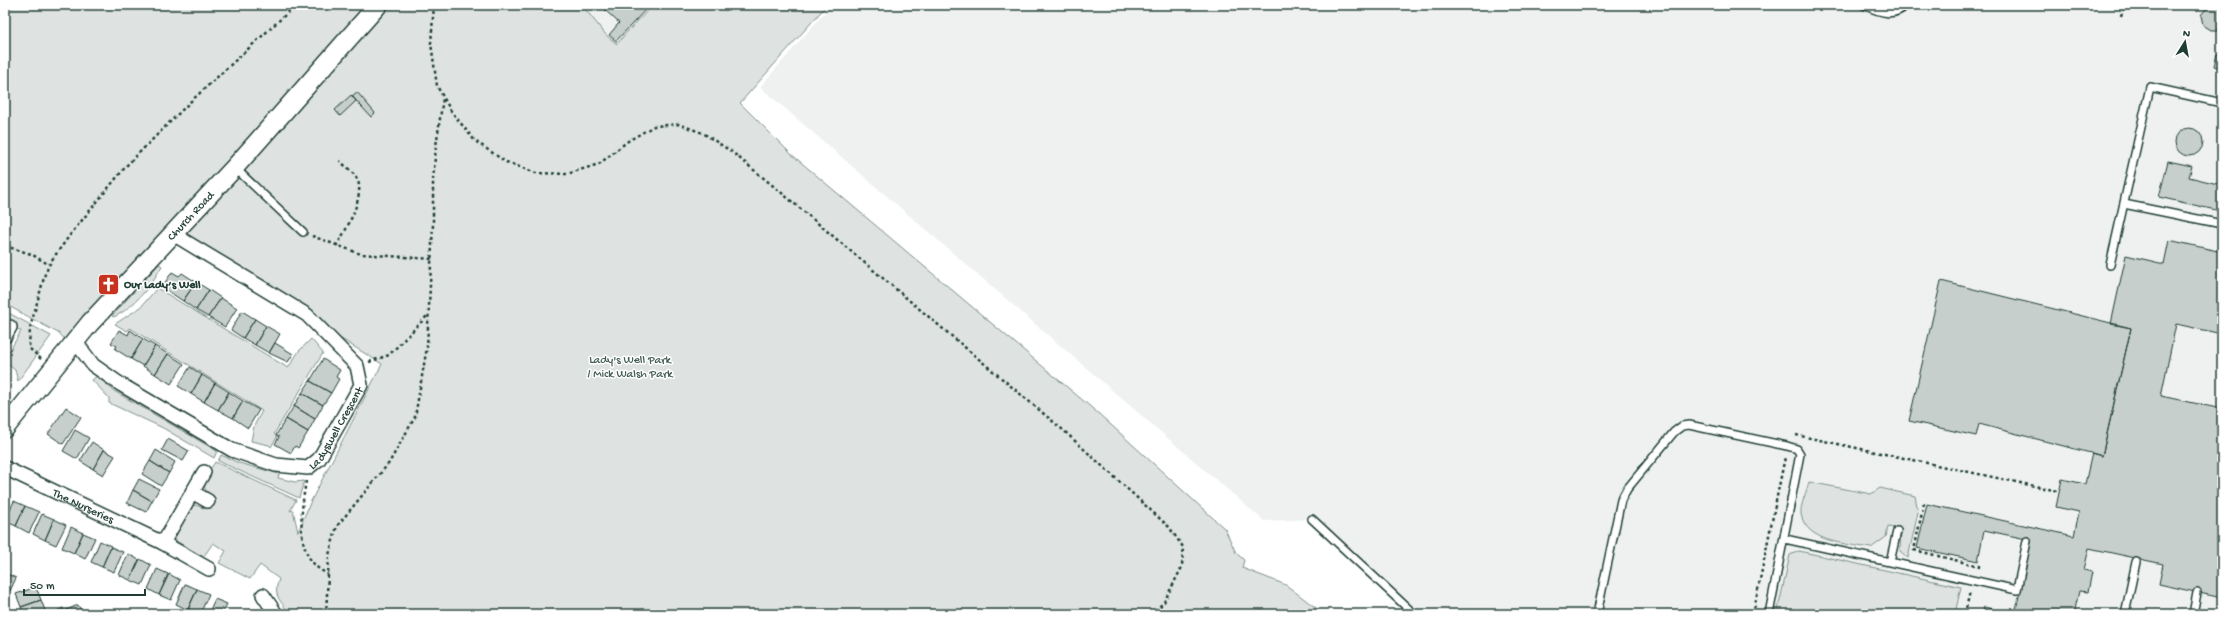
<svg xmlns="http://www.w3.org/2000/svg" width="2227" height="619" viewBox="0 0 2227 619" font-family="'Gochi Hand',sans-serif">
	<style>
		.built { fill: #eef1f0 }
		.green { fill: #dee3e2; stroke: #7e908b }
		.building { fill: #c7cfcc; stroke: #1f3d34 }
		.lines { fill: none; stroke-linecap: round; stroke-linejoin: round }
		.lane-casing { stroke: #1f3d34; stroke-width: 10 }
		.street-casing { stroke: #1f3d34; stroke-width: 16 }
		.secondary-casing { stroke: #1f3d34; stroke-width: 21 }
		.path { stroke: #1f3d34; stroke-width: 2.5; stroke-dasharray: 3 3; stroke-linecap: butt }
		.lane { stroke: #fff; stroke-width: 7 }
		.street { stroke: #fff; stroke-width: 13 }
		.secondary { stroke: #fff; stroke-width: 18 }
		.labels { text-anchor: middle; stroke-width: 3; stroke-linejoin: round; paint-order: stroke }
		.street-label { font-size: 12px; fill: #1f3d34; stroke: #fff }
		.poi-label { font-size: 12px; font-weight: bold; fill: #1f3d34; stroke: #fff; text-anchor: start }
		.park-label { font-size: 12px; fill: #455e57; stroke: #fff }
	</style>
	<rect width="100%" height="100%" fill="#fff"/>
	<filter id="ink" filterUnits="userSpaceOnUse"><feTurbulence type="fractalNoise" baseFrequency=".025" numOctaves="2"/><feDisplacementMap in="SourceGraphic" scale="8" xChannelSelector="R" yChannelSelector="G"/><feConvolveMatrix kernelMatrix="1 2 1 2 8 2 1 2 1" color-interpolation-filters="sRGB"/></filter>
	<g filter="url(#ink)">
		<!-- built -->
		<path class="built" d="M 582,5 L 655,5 L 626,33 L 617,44 L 606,35 Z
			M 831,5 L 2222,5 L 2222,614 L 1414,614 L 1312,519 L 1264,521 L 760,87 Z"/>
		<!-- green -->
		<path class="green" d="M 5,5 L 582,5 L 606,35 L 617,44 L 626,33 L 653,5 L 827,5 L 740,103 L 791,154 L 1099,414 L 1225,529 L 1236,553 L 1244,560 L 1242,568 L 1286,585 L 1324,614 L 290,614 C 281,601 272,596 279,579 L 260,565 L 250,579 L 219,563 L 226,551 L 213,543 L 204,556 L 202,556 L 176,541 L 175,531 L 189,507 L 195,505 L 207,509 L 212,496 C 197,486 207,474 215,462 L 296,500 L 290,511 L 293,510 L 298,532 L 310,503 L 382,364 L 177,238 L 72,347 L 60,334 L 5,304 Z
			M 159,264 L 162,266 C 151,285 135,307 114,317 L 112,316 Z
			M 157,288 L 288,368 L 299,351 L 311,339 L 323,353 L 274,434 L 277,437 L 271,447 L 269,445 L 251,441 L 254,426 L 262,411 L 130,328 L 127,331 L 115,324 L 141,307 Z
			M 5,311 L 51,336 L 18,381 L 15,370 L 5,362 L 5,359 L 21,331 L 5,322 Z
			M 97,376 L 114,391 L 217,451 L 214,458 L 163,428 L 109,403 L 109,398 L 92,380 Z
			M 221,455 L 239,463 L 279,474 L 278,478 L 295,482 L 304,481 L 299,498 L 218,461 Z
			M 1809,482 L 1871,494 L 1880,488 L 1915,496 L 1918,512 L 1908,558 L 1900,551 L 1901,529 L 1888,527 L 1886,537 L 1871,548 C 1849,544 1806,543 1801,514 C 1800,505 1807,491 1809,482 Z
			M 1799,551 L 1961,587 L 1955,614 L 1777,614 L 1790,555 Z"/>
		<!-- building -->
		<path class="building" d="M 610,5 L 648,5 L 649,6 L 616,41 L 609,35 L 619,23 L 605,10 Z
			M 2209,5 L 2222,6 L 2222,28 L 2220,30 L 2211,30 L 2203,25 L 2201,15 Z
			M 2217,54 L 2222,55 L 2222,68 L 2214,66 Z
			M 357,92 L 375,113 L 371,117 L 352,96 Z
			M 351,95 L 356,101 L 340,116 L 335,110 Z
			M2175 142a14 14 0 1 1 28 0a14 14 0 1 1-28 0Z
			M 2168,161 L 2192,166 L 2189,177 L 2222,185 L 2220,211 L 2159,197 Z
			M 2169,240 L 2222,252 L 2222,334 L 2176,324 L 2161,396 L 2222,409 L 2222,598 L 2159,584 L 2163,564 L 2089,548 L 2084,570 L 2092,572 L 2088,592 L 2079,591 L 2074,614 L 1982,614 L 1984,607 L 2015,614 L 2031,540 L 1984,530 L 1978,561 L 1917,548 L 1927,504 L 2074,536 L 2079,512 L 2056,507 L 2062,479 L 2085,484 L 2092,453 L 2102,456 L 2131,328 L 2111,324 L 2126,255 L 2164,264 Z
			M 172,272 L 179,276 L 182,273 L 196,282 L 183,301 L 162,287 Z
			M 1941,281 L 2131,328 L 2102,456 L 1979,424 L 1976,436 L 1909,421 Z
			M 196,282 L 209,290 L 196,310 L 183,301 Z
			M 209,290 L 221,298 L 208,317 L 196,310 Z
			M 221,298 L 237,308 L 225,327 L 208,317 Z
			M 242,311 L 255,319 L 243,338 L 231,330 Z
			M 255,319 L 266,326 L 255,345 L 243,338 Z
			M 266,326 L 280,334 L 269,353 L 255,345 Z
			M 119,330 L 128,335 L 130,330 L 143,339 L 131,359 L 115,349 L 117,346 L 111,343 Z
			M 143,339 L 155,346 L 143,366 L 131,359 Z
			M 275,343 L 293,354 L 288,362 L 269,353 Z
			M 155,346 L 168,354 L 155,374 L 143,366 Z
			M 168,354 L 184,364 L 171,384 L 155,374 Z
			M 323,359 L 340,370 L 336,377 L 339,379 L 331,393 L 310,381 Z
			M 190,367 L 202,375 L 191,394 L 178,386 Z
			M 202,375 L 215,383 L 204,402 L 191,394 Z
			M 310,381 L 331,393 L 323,405 L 302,393 Z
			M 215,383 L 229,392 L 218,410 L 204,402 Z
			M 229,392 L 243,401 L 233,418 L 218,410 Z
			M 302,393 L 323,405 L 315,419 L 294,406 Z
			M 243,401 L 259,410 L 248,428 L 233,418 Z
			M 294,406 L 315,419 L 308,432 L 286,419 Z
			M 66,407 L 81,417 L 63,444 L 48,434 Z
			M 286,419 L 308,432 L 298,448 L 295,446 L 291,453 L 275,444 L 279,437 L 276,435 Z
			M 75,430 L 89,438 L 77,459 L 63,451 Z
			M 168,439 L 189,451 L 183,461 L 162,450 Z
			M 92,442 L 104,450 L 93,469 L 80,461 Z
			M 104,450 L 115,456 L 103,475 L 93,469 Z
			M 156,450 L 175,462 L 169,473 L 150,461 Z
			M 150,461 L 169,473 L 161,486 L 142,474 Z
			M 139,479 L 159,489 L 152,501 L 133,490 Z
			M 133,490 L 152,501 L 146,512 L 127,503 Z
			M 14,501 L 25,506 L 16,526 L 5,521 Z
			M 25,506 L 39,512 L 29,533 L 16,526 Z
			M 42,514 L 54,519 L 45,540 L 33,534 Z
			M 54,519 L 66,525 L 56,545 L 45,540 Z
			M 71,527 L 83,533 L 74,553 L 62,548 Z
			M 83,533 L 95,538 L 85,559 L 74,553 Z
			M 100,541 L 111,546 L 102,567 L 91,562 Z
			M 111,547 L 123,552 L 114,572 L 102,567 Z
			M 128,554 L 139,560 L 130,580 L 119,575 Z
			M 140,559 L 151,565 L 142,585 L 130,580 Z
			M 157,569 L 168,574 L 159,595 L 148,589 Z
			M 5,573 L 16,578 L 10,591 L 5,589 Z
			M 169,574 L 180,580 L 171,600 L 159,595 Z
			M 185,584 L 197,589 L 188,610 L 176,604 Z
			M 36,587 L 41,600 L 21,607 L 16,594 Z
			M 197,589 L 209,594 L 200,614 L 188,609 Z
			M 215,599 L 227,604 L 222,614 L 208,614 Z
			M 41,600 L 46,613 L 24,614 L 21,607 Z
			M 78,605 L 83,614 L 51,614 L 63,608 L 64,611 Z"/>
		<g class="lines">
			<defs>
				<path id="lane" d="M 1864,5 C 1879,12 1894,18 1906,5
					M 235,168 L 303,232
					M 2124,204 L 2222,224
					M 2110,265 L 2150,87 L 2222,103
					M 1312,519 L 1414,614
					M 1785,539 L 2017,590 L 2027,541
					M 1890,562 L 1897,531
					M 1597,614 L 1621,500 L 1627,489 L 1674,432 L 1682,426 L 1689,425 L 1787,446 L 1797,449 L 1800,454 L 1769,614
					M 2125,614 L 2136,562
					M 2193,614 L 2197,593"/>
				<g id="street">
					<path d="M 5,336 L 10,327"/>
					<path id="s1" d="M 75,341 L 93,365 L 120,384 L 232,450 L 276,465 L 308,468 L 319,459 L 361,385 L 357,366 L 307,315 L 173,234"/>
					<path id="s2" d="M 5,468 L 163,543"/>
					<path d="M 204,472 L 163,543 L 209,569"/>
					<path d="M 192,492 L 208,501"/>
					<path d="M 263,595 L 276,614"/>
				</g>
				<g id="secondary">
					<path id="s3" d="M 5,428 L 90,323 L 235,167 L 378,5"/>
				</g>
			</defs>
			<!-- lane casing -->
			<use href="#lane" class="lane-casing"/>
			<!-- street casing -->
			<use href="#street" class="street-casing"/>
			<!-- secondary casing -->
			<use href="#secondary" class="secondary-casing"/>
			<!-- path -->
			<path class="path" d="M 434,5 L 431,43 L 437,86 L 451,111 L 475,141 L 506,162 L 536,173 L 567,174 L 599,164 L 628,141 L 654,126 L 678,124 L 703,133 L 732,152 L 783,194 L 1063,430 L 1169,527 L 1183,547 L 1182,567 L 1164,602 L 1152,614
				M 2121,16 L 2124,5
				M 312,236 L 361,254 L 432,259
				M 5,246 L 31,254 L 48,264
				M 336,246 C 345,233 366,195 357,179 C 354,173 345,166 340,161
				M 41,359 L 29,348 L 30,328 L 45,274 L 51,261 L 70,235 L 127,165 L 190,102 L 296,5
				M 369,362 L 389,355 L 428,315
				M 1796,435 L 2058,491
				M 306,481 C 301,511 293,559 328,574
				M 1924,503 L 1914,550 L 1979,566 L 1978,571
				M 326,614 L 329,555 L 337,526 L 389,463 L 415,417 L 427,347 L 433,224 L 433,180 L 436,146 L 443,98
				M 1753,614 L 1785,457
				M 1965,614 L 1970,591"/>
			<!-- lane -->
			<use href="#lane" class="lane"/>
			<!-- street -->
			<use href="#street" class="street"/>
			<!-- secondary -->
			<use href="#secondary" class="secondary"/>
		</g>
	</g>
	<!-- icons -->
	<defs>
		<symbol id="church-square" viewBox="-11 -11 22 22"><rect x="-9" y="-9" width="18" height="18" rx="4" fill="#c8321e" stroke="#fff"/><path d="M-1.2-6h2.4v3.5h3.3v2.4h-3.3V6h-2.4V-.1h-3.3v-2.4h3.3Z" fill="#fff"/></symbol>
	</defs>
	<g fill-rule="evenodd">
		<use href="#church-square" x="96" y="272" width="25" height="25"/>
	</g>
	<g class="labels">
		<!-- street labels -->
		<g class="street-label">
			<text dy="4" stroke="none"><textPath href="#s3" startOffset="282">Church Road</textPath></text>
			<text dy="4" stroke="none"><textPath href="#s1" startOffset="321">Ladyswell Crescent</textPath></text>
			<text dy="4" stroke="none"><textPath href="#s2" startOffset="87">The Nurseries</textPath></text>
		</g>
		<!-- poi labels -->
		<g class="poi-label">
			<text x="124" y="288">Our Lady’s Well</text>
		</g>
		<!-- park labels -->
		<g class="park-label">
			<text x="630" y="363">Lady's Well Park<tspan x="630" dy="14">/ Mick Walsh Park</tspan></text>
		</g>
	</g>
	<!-- margin -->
	<rect width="2227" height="619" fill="none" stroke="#fff" stroke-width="20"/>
	<rect x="10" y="10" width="2207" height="599" fill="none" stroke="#1f3d34" stroke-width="1.5" filter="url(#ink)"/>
	<!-- north arrow -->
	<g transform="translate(2185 42) rotate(11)" stroke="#ffffff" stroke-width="3" paint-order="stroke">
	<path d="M0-3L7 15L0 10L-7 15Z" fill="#1f3d34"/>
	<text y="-6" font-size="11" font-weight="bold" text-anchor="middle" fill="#1f3d34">N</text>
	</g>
	<!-- scale -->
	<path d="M24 589v6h121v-6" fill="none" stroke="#1f3d34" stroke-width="2"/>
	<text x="30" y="589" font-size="12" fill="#1f3d34" stroke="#ffffff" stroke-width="3" paint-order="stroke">50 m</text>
</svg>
